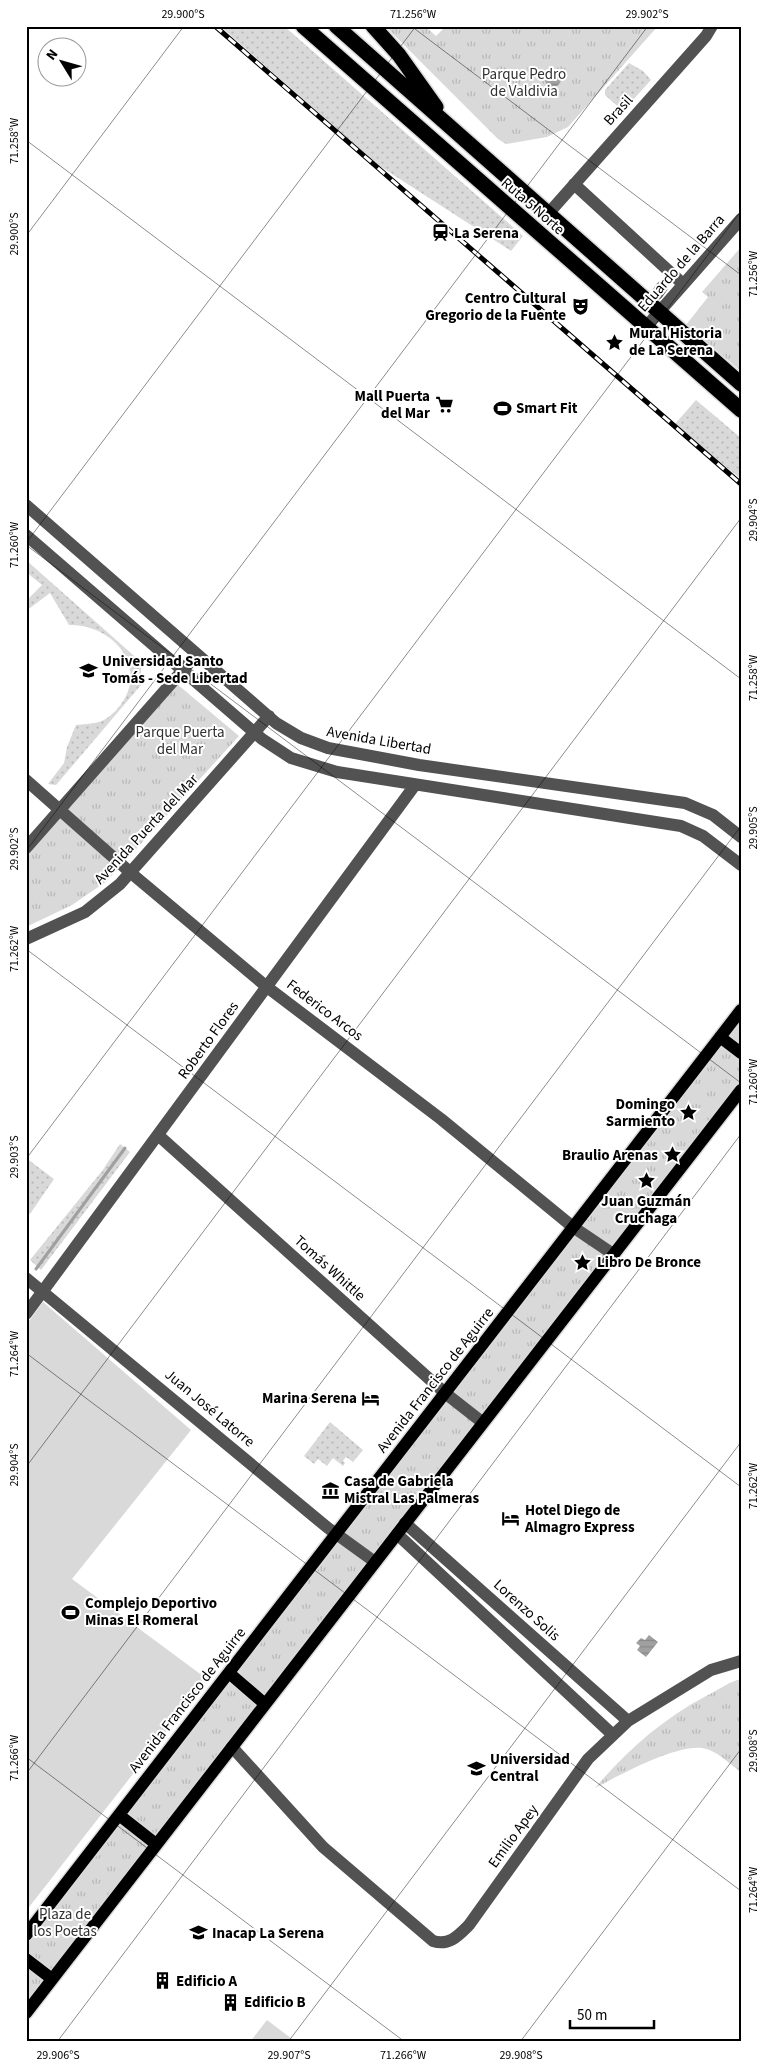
<svg xmlns="http://www.w3.org/2000/svg" width="767" height="2068" viewBox="0 0 767 2068" font-family="'Source Sans 3',sans-serif">
	<style>
		.grass { fill: url(#grass-dots) }
		.park { fill: url(#park-tufts) }
		.garden { fill: #d9d9d9 }
		.water { fill: url(#water-rules) }
		.lines { fill: none; stroke-linecap: round; stroke-linejoin: round }
		.stream { stroke: #a0a0a0; stroke-width: 3 }
		.major-casing { stroke: #dbdbdb; stroke-width: 15 }
		.highway-casing { stroke: #dbdbdb; stroke-width: 18 }
		.minor { stroke: #525252; stroke-width: 12 }
		.major { stroke: #000; stroke-width: 12 }
		.highway { stroke: #000; stroke-width: 15 }
		.rail-casing { stroke: #000; stroke-width: 5 }
		.rail { stroke: #fff; stroke-width: 3; stroke-dasharray: 9; stroke-linecap: butt }
		.ticks { fill: none; stroke: #000; stroke-width: 1; stroke-opacity: 0.45 }
		.labels { text-anchor: middle; stroke-width: 4; stroke-linejoin: round; paint-order: stroke }
		.park-label { font-size: 15px; fill: #303030; stroke: #fff }
		.street-label { font-size: 15px; fill: #000; stroke: #fff }
		.poi-label { font-size: 15px; font-weight: bold; fill: #000; stroke: #fff; text-anchor: start }
		.neatline { fill: none; stroke: #000; stroke-width: 2 }
		.ticks-label { font-size: 12px; text-anchor: middle; fill: #000 }
	</style>
	<defs>
		<pattern id="grass-dots" width="8" height="8" patternUnits="userSpaceOnUse" patternTransform="scale(1.25)"><rect width="8" height="8" fill="#d9d9d9"/><path d="M2 2h.1M6 6h.1" fill="none" stroke="#b8b8b8" stroke-width="1.8" stroke-linecap="round"/></pattern>
		<pattern id="park-tufts" width="24" height="20" patternUnits="userSpaceOnUse" patternTransform="scale(1.25)"><rect width="24" height="20" fill="#d9d9d9"/><path d="M3 7l-1-3M5 7V3M7 7l1-3M15 17l-1-3M17 17v-4M19 17l1-3" fill="none" stroke="#b8b8b8"/></pattern>
		<pattern id="water-rules" width="6" height="5" patternUnits="userSpaceOnUse" patternTransform="scale(1.25)"><rect width="6" height="5" fill="#a0a0a0"/><path d="M0 2.5h6" fill="none" stroke="#888"/></pattern>
	</defs>
	<rect width="100%" height="100%" fill="#fff"/>
	<!-- grass -->
	<path class="grass" d="M 220,26 L 284,26 L 523,236 L 511,251 L 378,165 Z
		M 629,63 L 643,71 L 651,80 L 623,111 L 605,95 L 605,90 Z
		M 696,400 L 741,438 L 741,479 L 674,425 Z
		M 26,560 L 141,662 L 141,685 L 56,785 L 48,784 L 64,763 L 67,747 L 76,725 C 83,724 92,724 99,722 C 106,720 113,714 118,708 C 151,669 114,624 69,625 L 50,593 L 26,611 L 26,601 L 42,585 L 26,572 Z
		M 120,1144 L 130,1152 L 41,1270 L 30,1260 L 102,1171 Z
		M 26,1158 L 54,1179 L 30,1214 L 26,1211 Z
		M 330,1422 L 363,1450 L 353,1462 L 346,1457 L 343,1461 L 345,1463 L 343,1466 L 333,1458 L 327,1466 L 318,1459 L 314,1464 L 304,1456 Z"/>
	<!-- park -->
	<path class="park" d="M 385,26 L 425,26 L 436,36 L 446,26 L 658,26 L 568,127 L 547,137 L 506,144 L 498,139 Z
		M 741,247 L 741,371 L 686,325 L 708,297 L 702,292 Z
		M 177,684 L 239,736 L 107,881 L 72,905 L 26,927 L 26,856 Z
		M 741,1019 L 741,1082 L 26,2005 L 26,1941 Z
		M 741,1679 L 741,1772 C 729,1764 717,1750 702,1748 C 674,1745 620,1775 595,1788 C 627,1750 663,1719 706,1696 C 718,1690 729,1682 741,1679 Z"/>
	<!-- garden -->
	<path class="garden" d="M 43,1302 L 191,1430 L 72,1579 L 207,1679 L 26,1911 L 26,1325 Z
		M 267,2020 L 296,2042 L 250,2042 Z"/>
	<!-- water -->
	<path class="water" d="M545 79a8 8 0 1 1 16 0a8 8 0 1 1-16 0Z
		M 649,1635 L 658,1642 L 646,1657 L 637,1650 L 640,1646 L 636,1643 L 641,1638 L 645,1640 Z"/>
	<g class="lines">
		<!-- stream -->
		<path class="stream" d="M 36,1269 L 125,1148"/>
		<defs>
			<path id="major" d="M 720,1037 L 741,1053
				M 229,1673 L 265,1704
				M 119,1815 L 156,1844
				M 26,1935 L 741,1010
				M 26,1959 L 52,1979
				M 26,2013 L 741,1090"/>
			<path id="highway" d="M 303,26 L 741,410
				M 336,26 L 741,384
				M 373,26 L 399,55 L 436,107"/>
		</defs>
		<!-- major casing -->
		<use href="#major" class="major-casing"/>
		<!-- highway casing -->
		<use href="#highway" class="highway-casing"/>
		<!-- minor -->
		<path class="minor" d="M 574,184 L 683,284
			M 547,215 L 706,36 L 712,26
			M 657,294 L 662,287
			M 645,328 L 741,219
			M 26,505 L 276,723 L 301,738 L 328,748 L 419,765 L 685,803 L 713,815 L 741,837
			M 26,535 L 262,739 L 291,758 L 337,772 L 681,826 L 703,836 L 741,865
			M 26,780 L 131,873 L 267,987 L 441,1119 L 573,1227 L 613,1254
			M 26,848 L 197,654
			M 26,939 L 85,912 L 120,884 L 269,716
			M 158,1135 L 445,1393 L 482,1422
			M 26,1278 L 328,1528 L 375,1562
			M 26,1314 L 415,785
			M 405,1523 L 628,1721
			M 397,1534 L 613,1735
			M 232,1747 L 323,1847 L 433,1941 C 449,1946 458,1936 469,1925 L 588,1759 L 628,1721 L 711,1670 L 741,1661"/>
		<!-- major -->
		<use href="#major" class="major"/>
		<!-- highway -->
		<use href="#highway" class="highway"/>
		<defs>
			<path id="rail" d="M 215,26 L 741,484"/>
		</defs>
		<!-- rail casing -->
		<use href="#rail" class="rail-casing"/>
		<!-- rail -->
		<use href="#rail" class="rail"/>
	</g>
	<!-- ticks -->
	<path class="ticks" d="M 411,26 L 741,275M 26,140 L 741,679M 26,236 L 184,26M 26,543 L 416,26M 26,545 L 741,1083M 26,851 L 648,26M 26,949 L 741,1487M 26,1159 L 741,211M 26,1353 L 741,1891M 26,1467 L 741,518M 26,1757 L 405,2042M 26,1774 L 741,826M 57,2042 L 741,1134M 288,2042 L 741,1442M 520,2042 L 741,1749"/>
	<!-- icons -->
	<defs>
		<symbol id="station-bare" viewBox="-9 -9 18 18"><path d="M-3-6H3Q5-6 5-4V2Q5 4 3 4L4.5 6H3L1.5 4h-3L-3 6H-4.5L-3 4Q-5 4-5 2V-4Q-5-6-3-6ZM-3.5-4v3h7v-3ZM-3.5 1v1.5H-2V1ZM2 1v1.5H3.5V1Z" fill="#000" stroke="#fff" stroke-width="2.5" paint-order="stroke"/></symbol>
		<symbol id="theatre-bare" viewBox="-9 -9 18 18"><path d="M-5-5.5Q0-4 5-5.5V0Q5 5 0 6Q-5 5-5 0ZM-3.3-2.5H-1v1.5H-3.3ZM1-2.5H3.3v1.5H1ZM-2.8 1Q0 5.5 2.8 1Z" fill="#000" stroke="#fff" stroke-width="2.5" paint-order="stroke"/></symbol>
		<symbol id="sight-bare" viewBox="-9 -9 18 18"><path d="M0-6L1.8-2.2L6-1.7L2.9 1.2L3.7 5.4L0 3.3L-3.7 5.4L-2.9 1.2L-6-1.7L-1.8-2.2Z" fill="#000" stroke="#fff" stroke-width="2.5" paint-order="stroke"/></symbol>
		<symbol id="supermarket-bare" viewBox="-9 -9 18 18"><path d="M-6-5.5h2.5l.6 2H6L4.5 2H-2.5L-4.4-4H-6ZM-1.5 3.2a1.3 1.3 0 1 0 .1 0ZM3 3.2a1.3 1.3 0 1 0 .1 0Z" fill="#000" stroke="#fff" stroke-width="2.5" paint-order="stroke"/></symbol>
		<symbol id="stadium-bare" viewBox="-9 -9 18 18"><path d="M0-5a6.5 5 0 1 0 0 10a6.5 5 0 1 0 0-10ZM-3.5-1.8h7v3.6h-7Z" fill="#000" stroke="#fff" stroke-width="2.5" paint-order="stroke"/></symbol>
		<symbol id="university-bare" viewBox="-9 -9 18 18"><path d="M0-5L7-2L0 1L-7-2ZM-4 1L0 2.5L4 1V4Q0 6-4 4Z" fill="#000" stroke="#fff" stroke-width="2.5" paint-order="stroke"/></symbol>
		<symbol id="hotel-bare" viewBox="-9 -9 18 18"><path d="M-6-4.5h1.5V1H6V5H4.5V3h-9V5H-6ZM-4 0a1.8 1.8 0 1 1 3.6 0ZM.5 0V-2.5h3Q6-2.5 6 0Z" fill="#000" stroke="#fff" stroke-width="2.5" paint-order="stroke"/></symbol>
		<symbol id="museum-bare" viewBox="-9 -9 18 18"><path d="M0-6L6-3V-2H-6V-3ZM-5-1h2V3h-2ZM-1-1h2V3h-2ZM3-1h2V3H3ZM-6 4H6V6H-6Z" fill="#000" stroke="#fff" stroke-width="2.5" paint-order="stroke"/></symbol>
		<symbol id="building-bare" viewBox="-9 -9 18 18"><path d="M-4-6H4V6H1V3H-1V6H-4ZM-2.5-4.3h1.7v1.8h-1.7ZM.8-4.3h1.7v1.8H.8ZM-2.5-1h1.7V.8h-1.7ZM.8-1h1.7V.8H.8Z" fill="#000" stroke="#fff" stroke-width="2.5" paint-order="stroke"/></symbol>
	</defs>
	<g fill-rule="evenodd">
		<use href="#station-bare" x="428" y="220" width="25" height="25"/>
		<use href="#theatre-bare" x="568" y="294" width="25" height="25"/>
		<use href="#sight-bare" x="602" y="330" width="25" height="25"/>
		<use href="#supermarket-bare" x="432" y="392" width="25" height="25"/>
		<use href="#stadium-bare" x="490" y="396" width="25" height="25"/>
		<use href="#university-bare" x="76" y="658" width="25" height="25"/>
		<use href="#sight-bare" x="676" y="1100" width="25" height="25"/>
		<use href="#sight-bare" x="660" y="1142" width="25" height="25"/>
		<use href="#sight-bare" x="634" y="1168" width="25" height="25"/>
		<use href="#sight-bare" x="570" y="1250" width="25" height="25"/>
		<use href="#hotel-bare" x="358" y="1386" width="25" height="25"/>
		<use href="#museum-bare" x="318" y="1478" width="25" height="25"/>
		<use href="#hotel-bare" x="498" y="1506" width="25" height="25"/>
		<use href="#stadium-bare" x="58" y="1600" width="25" height="25"/>
		<use href="#university-bare" x="464" y="1756" width="25" height="25"/>
		<use href="#university-bare" x="186" y="1920" width="25" height="25"/>
		<use href="#building-bare" x="150" y="1968" width="25" height="25"/>
		<use href="#building-bare" x="218" y="1990" width="25" height="25"/>
	</g>
	<g class="labels">
		<!-- park labels -->
		<g class="park-label">
			<text x="524" y="79">Parque Pedro<tspan x="524" dy="17">de Valdivia</tspan></text>
			<text x="180" y="737">Parque Puerta<tspan x="180" dy="17">del Mar</tspan></text>
			<text x="65" y="1919">Plaza de<tspan x="65" dy="17">los Poetas</tspan></text>
		</g>
		<!-- street labels -->
		<g class="street-label">
			<text transform="translate(618 110) rotate(-48)" y="5">Brasil</text>
			<text transform="translate(533 206) rotate(41)" y="5">Ruta 5 Norte</text>
			<text transform="translate(681 263) rotate(-49)" y="5">Eduardo de la Barra</text>
			<text transform="translate(379 740) rotate(10)" y="5">Avenida Libertad</text>
			<text transform="translate(146 829) rotate(-47)" y="5">Avenida Puerta del Mar</text>
			<text transform="translate(325 1010) rotate(37)" y="5">Federico Arcos</text>
			<text transform="translate(208 1040) rotate(-54)" y="5">Roberto Flores</text>
			<text transform="translate(330 1268) rotate(42)" y="5">Tomás Whittle</text>
			<text transform="translate(435 1380) rotate(-52)" y="5">Avenida Francisco de Aguirre</text>
			<text transform="translate(210 1408) rotate(40)" y="5">Juan José Latorre</text>
			<text transform="translate(527 1610) rotate(42)" y="5">Lorenzo Solis</text>
			<text transform="translate(187 1700) rotate(-52)" y="5">Avenida Francisco de Aguirre</text>
			<text transform="translate(513 1836) rotate(-54)" y="5">Emilio Apey</text>
		</g>
		<!-- poi labels -->
		<g class="poi-label">
			<text x="454" y="238">La Serena</text>
			<text x="566" y="303" text-anchor="end">Centro Cultural<tspan x="566" dy="17">Gregorio de la Fuente</tspan></text>
			<text x="629" y="338">Mural Historia<tspan x="629" dy="17">de La Serena</tspan></text>
			<text x="430" y="401" text-anchor="end">Mall Puerta<tspan x="430" dy="17">del Mar</tspan></text>
			<text x="516" y="413">Smart Fit</text>
			<text x="102" y="666">Universidad Santo<tspan x="102" dy="17">Tomás - Sede Libertad</tspan></text>
			<text x="675" y="1109" text-anchor="end">Domingo<tspan x="675" dy="17">Sarmiento</tspan></text>
			<text x="658" y="1160" text-anchor="end">Braulio Arenas</text>
			<text x="646" y="1206" text-anchor="middle">Juan Guzmán<tspan x="646" dy="17">Cruchaga</tspan></text>
			<text x="597" y="1267">Libro De Bronce</text>
			<text x="357" y="1403" text-anchor="end">Marina Serena</text>
			<text x="344" y="1486">Casa de Gabriela<tspan x="344" dy="17">Mistral Las Palmeras</tspan></text>
			<text x="525" y="1515">Hotel Diego de<tspan x="525" dy="17">Almagro Express</tspan></text>
			<text x="85" y="1608">Complejo Deportivo<tspan x="85" dy="17">Minas El Romeral</tspan></text>
			<text x="490" y="1764">Universidad<tspan x="490" dy="17">Central</tspan></text>
			<text x="212" y="1938">Inacap La Serena</text>
			<text x="176" y="1986">Edificio A</text>
			<text x="244" y="2007">Edificio B</text>
		</g>
	</g>
	<!-- border -->
	<rect width="767" height="2068" fill="none" stroke="#ffffff" stroke-width="55"/>
	<!-- north arrow -->
	<g transform="translate(62 62) rotate(307)"><circle r="24" fill="#ffffff" stroke="#999999"/>
	<path d="M0-4L9 19L0 12L-9 19Z" fill="#000000"/>
	<text y="-8" font-size="14" font-weight="bold" text-anchor="middle" fill="#000000">N</text>
	</g>
	<!-- scale -->
	<path d="M570 2020v8h84v-8" fill="none" stroke="#000000" stroke-width="2.5"/>
	<text x="577" y="2020" font-size="15" fill="#000000" stroke="#ffffff" stroke-width="4" paint-order="stroke">50 m</text>
	<rect x="28" y="28" width="712" height="2012" class="neatline"/>
	<g class="ticks-label">
		<text x="183" y="18">29.900°S</text>
		<text x="413" y="18">71.256°W</text>
		<text x="647" y="18">29.902°S</text>
		<text transform="translate(14 141) rotate(-90)" y="4">71.258°W</text>
		<text transform="translate(14 234) rotate(-90)" y="4">29.900°S</text>
		<text transform="translate(753 274) rotate(-90)" y="4">71.256°W</text>
		<text transform="translate(753 520) rotate(-90)" y="4">29.904°S</text>
		<text transform="translate(14 545) rotate(-90)" y="4">71.260°W</text>
		<text transform="translate(753 678) rotate(-90)" y="4">71.258°W</text>
		<text transform="translate(753 828) rotate(-90)" y="4">29.905°S</text>
		<text transform="translate(14 849) rotate(-90)" y="4">29.902°S</text>
		<text transform="translate(14 949) rotate(-90)" y="4">71.262°W</text>
		<text transform="translate(753 1082) rotate(-90)" y="4">71.260°W</text>
		<text transform="translate(14 1157) rotate(-90)" y="4">29.903°S</text>
		<text transform="translate(14 1354) rotate(-90)" y="4">71.264°W</text>
		<text transform="translate(14 1465) rotate(-90)" y="4">29.904°S</text>
		<text transform="translate(753 1486) rotate(-90)" y="4">71.262°W</text>
		<text transform="translate(753 1751) rotate(-90)" y="4">29.908°S</text>
		<text transform="translate(14 1758) rotate(-90)" y="4">71.266°W</text>
		<text transform="translate(753 1890) rotate(-90)" y="4">71.264°W</text>
		<text x="58" y="2059">29.906°S</text>
		<text x="289" y="2059">29.907°S</text>
		<text x="403" y="2059">71.266°W</text>
		<text x="521" y="2059">29.908°S</text>
	</g>
</svg>
